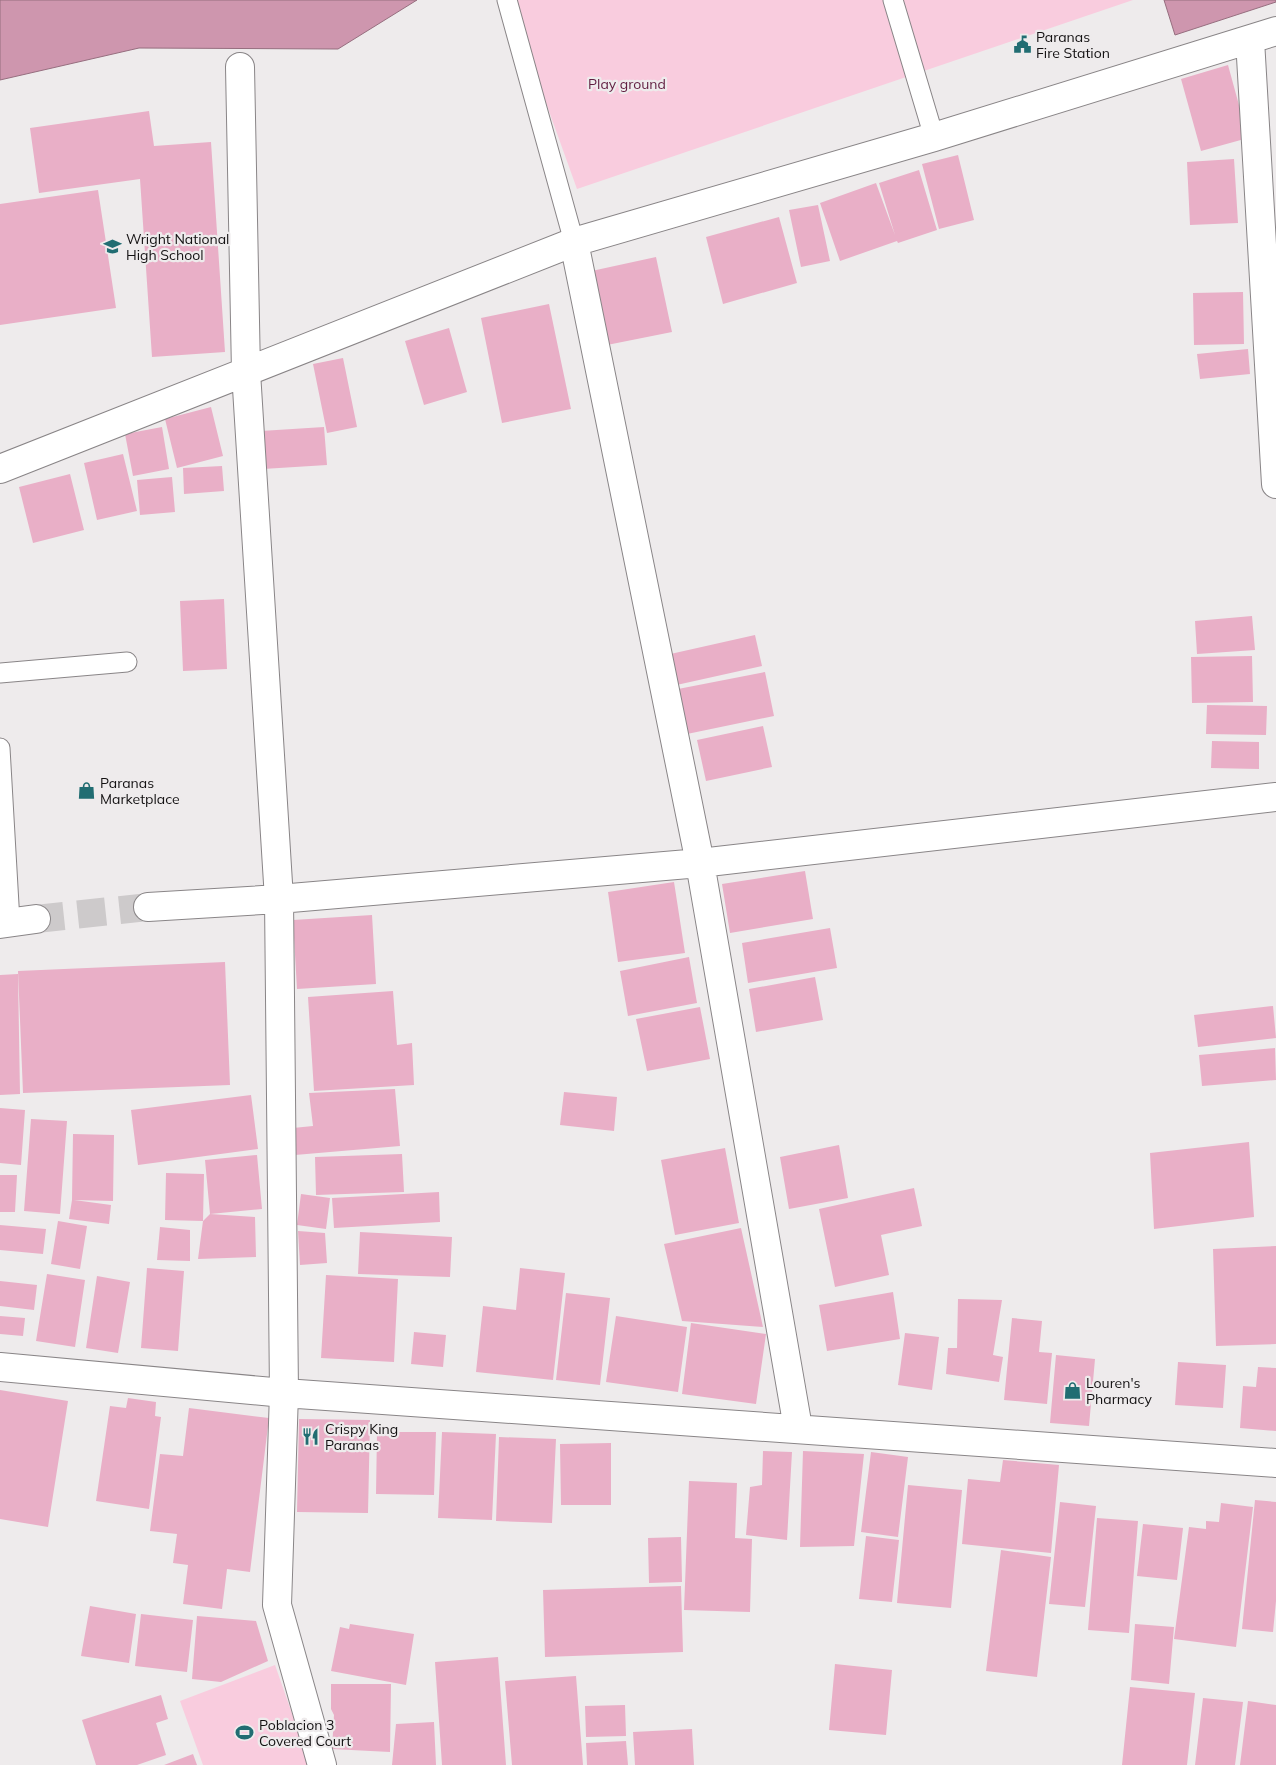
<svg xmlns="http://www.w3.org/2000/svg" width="1276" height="1765" viewBox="0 0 1276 1765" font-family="Mulish,sans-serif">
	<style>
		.green { fill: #f9ccde }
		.water { fill: #ce96ae; stroke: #966e7f }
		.building { fill: #e9afc7 }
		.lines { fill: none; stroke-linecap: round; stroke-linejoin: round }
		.minor-tunnel { stroke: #cdcacb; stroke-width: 28; stroke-dasharray: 28 14; stroke-linecap: butt }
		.service-casing { stroke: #898587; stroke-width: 21 }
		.minor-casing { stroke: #898587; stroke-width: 30 }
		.service { stroke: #fff; stroke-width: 19 }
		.minor { stroke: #fff; stroke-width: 28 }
		.labels { text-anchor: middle; stroke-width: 4.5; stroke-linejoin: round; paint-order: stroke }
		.poi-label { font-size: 14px; fill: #131112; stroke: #eeebec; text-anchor: start }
		.park-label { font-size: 14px; fill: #601d40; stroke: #eeebec }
	</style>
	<rect width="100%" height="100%" fill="#eeebec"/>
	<!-- green -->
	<path class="green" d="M 509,0 L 1133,0 L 577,189 Z
		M 275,1665 L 310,1765 L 203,1765 L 180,1701 Z"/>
	<!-- water -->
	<path class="water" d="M 0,0 L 417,0 L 338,49 L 139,48 L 0,80 Z
		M 1164,0 L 1276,0 L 1276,2 L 1175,35 Z"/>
	<!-- building -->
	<path class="building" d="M 1228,65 L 1248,138 L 1201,151 L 1181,79 Z
		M 149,111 L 154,146 L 211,142 L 225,352 L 152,357 L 140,179 L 39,193 L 30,128 Z
		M 958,155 L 974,220 L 939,229 L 922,164 Z
		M 1234,159 L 1238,223 L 1190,225 L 1187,162 Z
		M 919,170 L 937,230 L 898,243 L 897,241 L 840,261 L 820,203 L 876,183 L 895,235 L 879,183 Z
		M 98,190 L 116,308 L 0,325 L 0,204 Z
		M 818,205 L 830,261 L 801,267 L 789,210 Z
		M 779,217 L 797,283 L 723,304 L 706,237 Z
		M 656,257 L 672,332 L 602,346 L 587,272 Z
		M 1243,292 L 1244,344 L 1194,345 L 1193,293 Z
		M 549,304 L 571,409 L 502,423 L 481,318 Z
		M 449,328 L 467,392 L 424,405 L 405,341 Z
		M 1248,349 L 1250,374 L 1200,379 L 1197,354 Z
		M 343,358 L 357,427 L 327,433 L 313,364 Z
		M 211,407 L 223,456 L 177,468 L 165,419 Z
		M 162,427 L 169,469 L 133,476 L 125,434 Z
		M 324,427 L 327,465 L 263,469 L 261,431 Z
		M 123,454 L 137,511 L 97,520 L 84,463 Z
		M 222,466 L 224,491 L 184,494 L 183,468 Z
		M 70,474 L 84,530 L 33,543 L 19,487 Z
		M 172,477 L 175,512 L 140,515 L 137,480 Z
		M 224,599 L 227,669 L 183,671 L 180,601 Z
		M 1252,616 L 1255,650 L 1197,654 L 1195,621 Z
		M 755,635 L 762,666 L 672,686 L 666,655 Z
		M 1252,656 L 1253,702 L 1192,703 L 1191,657 Z
		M 765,672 L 774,716 L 687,734 L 678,689 Z
		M 1207,705 L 1267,706 L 1266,735 L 1206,734 Z
		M 763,726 L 772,767 L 706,781 L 697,740 Z
		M 1212,741 L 1259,742 L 1259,769 L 1211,768 Z
		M 805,871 L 813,919 L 730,933 L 722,884 Z
		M 674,882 L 685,953 L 618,962 L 608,892 Z
		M 372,915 L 376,984 L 297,989 L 293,920 Z
		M 830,928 L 837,968 L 748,983 L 742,943 Z
		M 689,957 L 697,1003 L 628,1016 L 620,971 Z
		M 225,962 L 230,1085 L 23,1093 L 18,971 Z
		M 18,974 L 20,1094 L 0,1095 L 0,975 Z
		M 815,977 L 823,1020 L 756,1032 L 749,989 Z
		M 393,991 L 397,1045 L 412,1043 L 414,1085 L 314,1091 L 308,997 Z
		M 1273,1006 L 1276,1038 L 1198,1047 L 1194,1015 Z
		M 700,1007 L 710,1059 L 647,1071 L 636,1019 Z
		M 1275,1048 L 1276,1080 L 1202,1086 L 1199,1055 Z
		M 395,1089 L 400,1146 L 295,1155 L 293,1128 L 313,1126 L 309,1093 Z
		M 564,1092 L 617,1097 L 614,1131 L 560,1125 Z
		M 251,1095 L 258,1149 L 138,1165 L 131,1110 Z
		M 0,1108 L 25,1110 L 21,1165 L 0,1163 Z
		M 31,1119 L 67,1121 L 60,1214 L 24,1211 Z
		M 73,1134 L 114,1135 L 113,1201 L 74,1200 L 111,1205 L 109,1224 L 69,1219 L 72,1200 Z
		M 1249,1142 L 1254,1217 L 1154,1229 L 1150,1153 Z
		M 839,1145 L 848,1198 L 789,1209 L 780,1157 Z
		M 725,1148 L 739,1223 L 675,1235 L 661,1160 Z
		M 402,1154 L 404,1192 L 316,1195 L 315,1157 Z
		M 257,1155 L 262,1209 L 210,1214 L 205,1160 Z
		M 166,1173 L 204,1174 L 203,1221 L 165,1220 Z
		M 0,1175 L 17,1175 L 15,1212 L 0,1212 Z
		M 914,1188 L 922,1226 L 881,1235 L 889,1275 L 835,1287 L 819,1209 Z
		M 439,1192 L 440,1222 L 334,1228 L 332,1198 Z
		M 301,1194 L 330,1198 L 326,1229 L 297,1225 Z
		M 210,1214 L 255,1217 L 256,1257 L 198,1259 L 203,1221 Z
		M 58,1221 L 87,1226 L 80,1269 L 51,1264 Z
		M 0,1225 L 46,1229 L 43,1254 L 0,1250 Z
		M 160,1227 L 190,1230 L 190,1261 L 157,1260 Z
		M 741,1228 L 763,1327 L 682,1321 L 664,1244 Z
		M 298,1231 L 325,1233 L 327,1263 L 300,1265 Z
		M 360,1232 L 452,1237 L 450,1277 L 358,1274 Z
		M 1276,1246 L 1276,1344 L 1216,1346 L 1213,1249 Z
		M 147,1268 L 184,1271 L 178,1351 L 141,1348 Z
		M 520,1268 L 565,1273 L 553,1380 L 476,1372 L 483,1306 L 516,1310 Z
		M 47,1274 L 85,1280 L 75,1347 L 36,1341 Z
		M 326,1275 L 398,1279 L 394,1362 L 321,1358 Z
		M 97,1276 L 130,1282 L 118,1353 L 86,1348 Z
		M 0,1281 L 37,1285 L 34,1310 L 0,1306 Z
		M 893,1292 L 900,1339 L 827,1351 L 819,1305 Z
		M 566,1293 L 610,1298 L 600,1385 L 556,1380 Z
		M 958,1299 L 1002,1300 L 993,1355 L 1003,1357 L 999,1382 L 946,1374 L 948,1348 L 957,1348 Z
		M 0,1316 L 25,1318 L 23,1336 L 0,1334 Z
		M 616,1316 L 687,1327 L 678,1392 L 606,1382 Z
		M 1012,1318 L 1042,1321 L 1039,1352 L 1052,1353 L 1047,1404 L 1004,1400 Z
		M 691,1323 L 766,1334 L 756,1404 L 682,1394 Z
		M 414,1332 L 446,1335 L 443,1367 L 411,1364 Z
		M 905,1333 L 939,1337 L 932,1390 L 898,1385 Z
		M 1056,1355 L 1095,1359 L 1089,1426 L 1050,1423 Z
		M 1178,1362 L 1226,1365 L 1223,1408 L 1175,1405 Z
		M 1258,1367 L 1276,1368 L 1276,1431 L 1240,1428 L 1243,1386 L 1256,1387 Z
		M 0,1390 L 68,1401 L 48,1527 L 0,1519 Z
		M 128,1398 L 156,1402 L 155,1416 L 161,1417 L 149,1509 L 96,1501 L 110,1406 L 126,1408 Z
		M 189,1408 L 269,1418 L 250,1572 L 227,1569 L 222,1609 L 183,1604 L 188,1565 L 173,1563 L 177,1534 L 150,1531 L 160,1454 L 183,1456 Z
		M 299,1419 L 370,1420 L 368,1513 L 297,1512 Z
		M 377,1432 L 436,1432 L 434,1495 L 376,1494 Z
		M 442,1432 L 496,1434 L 492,1520 L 438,1518 Z
		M 499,1437 L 556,1439 L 552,1523 L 496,1521 Z
		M 611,1443 L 611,1505 L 561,1505 L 560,1444 Z
		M 763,1451 L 792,1452 L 787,1540 L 746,1535 L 750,1487 L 762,1485 Z
		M 803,1451 L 864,1454 L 854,1546 L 800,1547 Z
		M 871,1452 L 908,1457 L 898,1537 L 861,1532 Z
		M 1003,1460 L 1059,1465 L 1051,1553 L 962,1544 L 968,1479 L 1000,1482 Z
		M 689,1481 L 737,1483 L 735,1538 L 752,1539 L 750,1612 L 684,1610 Z
		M 908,1485 L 962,1490 L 951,1608 L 897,1603 Z
		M 1255,1500 L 1276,1502 L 1276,1601 L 1273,1632 L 1242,1629 Z
		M 1060,1502 L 1096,1506 L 1085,1607 L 1049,1604 Z
		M 1221,1503 L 1253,1507 L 1236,1647 L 1174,1639 L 1189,1527 L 1206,1529 L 1206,1521 L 1219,1522 Z
		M 1097,1518 L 1138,1521 L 1129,1633 L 1088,1630 Z
		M 1143,1524 L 1183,1528 L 1177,1580 L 1137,1576 Z
		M 866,1536 L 899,1540 L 892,1602 L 859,1599 Z
		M 681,1537 L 682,1582 L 649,1583 L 648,1538 Z
		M 1001,1550 L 1051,1557 L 1037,1677 L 986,1671 Z
		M 681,1586 L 683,1652 L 545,1657 L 543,1590 Z
		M 90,1606 L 136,1614 L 129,1663 L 81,1656 Z
		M 141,1614 L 193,1620 L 187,1672 L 135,1666 Z
		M 197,1616 L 256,1621 L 268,1661 L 221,1682 L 192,1679 Z
		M 350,1624 L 414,1634 L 406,1685 L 331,1671 L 340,1627 L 349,1629 Z
		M 1135,1624 L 1174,1627 L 1169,1684 L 1131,1680 Z
		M 498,1657 L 506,1765 L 442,1765 L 435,1662 Z
		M 835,1664 L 892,1670 L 886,1735 L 829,1730 Z
		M 576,1676 L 583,1765 L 512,1765 L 505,1681 Z
		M 331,1684 L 391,1684 L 390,1752 L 332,1749 L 334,1715 L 331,1709 Z
		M 1130,1687 L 1195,1693 L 1187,1765 L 1122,1765 Z
		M 161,1695 L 168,1719 L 156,1723 L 166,1755 L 137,1765 L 96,1765 L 82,1720 Z
		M 1203,1698 L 1243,1702 L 1235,1765 L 1195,1765 Z
		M 1248,1701 L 1276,1705 L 1276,1765 L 1240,1765 Z
		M 625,1705 L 626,1736 L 586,1737 L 585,1706 Z
		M 434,1722 L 436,1765 L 392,1765 L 396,1724 Z
		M 692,1729 L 694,1765 L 635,1765 L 633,1732 Z
		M 626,1741 L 628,1765 L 587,1765 L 586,1743 Z
		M 193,1754 L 197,1765 L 164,1765 Z"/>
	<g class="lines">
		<!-- minor-tunnel -->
		<path class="minor-tunnel" d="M 36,919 L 148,907"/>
		<defs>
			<path id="service" d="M 507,0 L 574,242
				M 893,0 L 934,137
				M 0,673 L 127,662
				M 0,748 L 10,922"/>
			<path id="minor" d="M 1250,40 L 1276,484
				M 240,67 L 246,372 L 279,899 L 284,1393 L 277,1605 L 322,1765
				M 574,242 L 700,863 L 798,1428
				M 0,469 L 574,242 L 934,137 L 1276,31
				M 148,907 L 279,899 L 700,863 L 1276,797
				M 0,924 L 36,919
				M 0,1367 L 284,1393 L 1276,1463"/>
		</defs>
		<!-- service casing -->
		<use href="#service" class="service-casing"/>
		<!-- minor casing -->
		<use href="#minor" class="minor-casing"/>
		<!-- service -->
		<use href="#service" class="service"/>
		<!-- minor -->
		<use href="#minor" class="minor"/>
	</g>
	<!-- icons -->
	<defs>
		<symbol id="civic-bare" viewBox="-9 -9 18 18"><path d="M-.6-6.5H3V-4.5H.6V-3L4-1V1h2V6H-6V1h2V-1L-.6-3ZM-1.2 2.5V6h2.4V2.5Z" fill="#216d72" stroke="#eeebec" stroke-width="2.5" paint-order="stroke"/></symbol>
		<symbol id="school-bare" viewBox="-9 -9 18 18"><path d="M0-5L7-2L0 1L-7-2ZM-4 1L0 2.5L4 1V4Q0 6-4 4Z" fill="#216d72" stroke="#eeebec" stroke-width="2.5" paint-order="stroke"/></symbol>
		<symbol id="shop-bare" viewBox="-9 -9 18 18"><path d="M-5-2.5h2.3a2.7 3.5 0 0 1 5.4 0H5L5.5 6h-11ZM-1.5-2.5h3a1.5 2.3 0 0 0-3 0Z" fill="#216d72" stroke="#eeebec" stroke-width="2.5" paint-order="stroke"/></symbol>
		<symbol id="restaurant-bare" viewBox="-9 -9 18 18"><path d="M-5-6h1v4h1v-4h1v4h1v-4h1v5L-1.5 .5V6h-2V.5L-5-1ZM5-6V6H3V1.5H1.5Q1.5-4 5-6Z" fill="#216d72" stroke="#eeebec" stroke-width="2.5" paint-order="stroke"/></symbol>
		<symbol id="stadium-bare" viewBox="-9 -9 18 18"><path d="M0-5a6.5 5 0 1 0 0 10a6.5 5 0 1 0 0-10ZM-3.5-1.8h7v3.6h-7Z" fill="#216d72" stroke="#eeebec" stroke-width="2.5" paint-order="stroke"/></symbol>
	</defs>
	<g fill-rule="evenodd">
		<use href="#civic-bare" x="1010" y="32" width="25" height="25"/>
		<use href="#school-bare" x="100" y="234" width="25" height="25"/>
		<use href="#shop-bare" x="74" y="778" width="25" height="25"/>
		<use href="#shop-bare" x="1060" y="1378" width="25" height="25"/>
		<use href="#restaurant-bare" x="298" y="1424" width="25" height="25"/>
		<use href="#stadium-bare" x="232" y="1720" width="25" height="25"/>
	</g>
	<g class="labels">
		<!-- poi labels -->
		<g class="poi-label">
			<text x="1036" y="42">Paranas<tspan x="1036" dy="16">Fire Station</tspan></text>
			<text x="126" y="244">Wright National<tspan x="126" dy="16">High School</tspan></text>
			<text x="100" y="788">Paranas<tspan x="100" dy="16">Marketplace</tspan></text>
			<text x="1086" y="1388">Louren's<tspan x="1086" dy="16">Pharmacy</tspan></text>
			<text x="325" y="1434">Crispy King<tspan x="325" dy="16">Paranas</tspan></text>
			<text x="259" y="1730">Poblacion 3<tspan x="259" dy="16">Covered Court</tspan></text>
		</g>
		<!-- park labels -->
		<g class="park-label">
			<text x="627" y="89">Play ground</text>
		</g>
	</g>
</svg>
